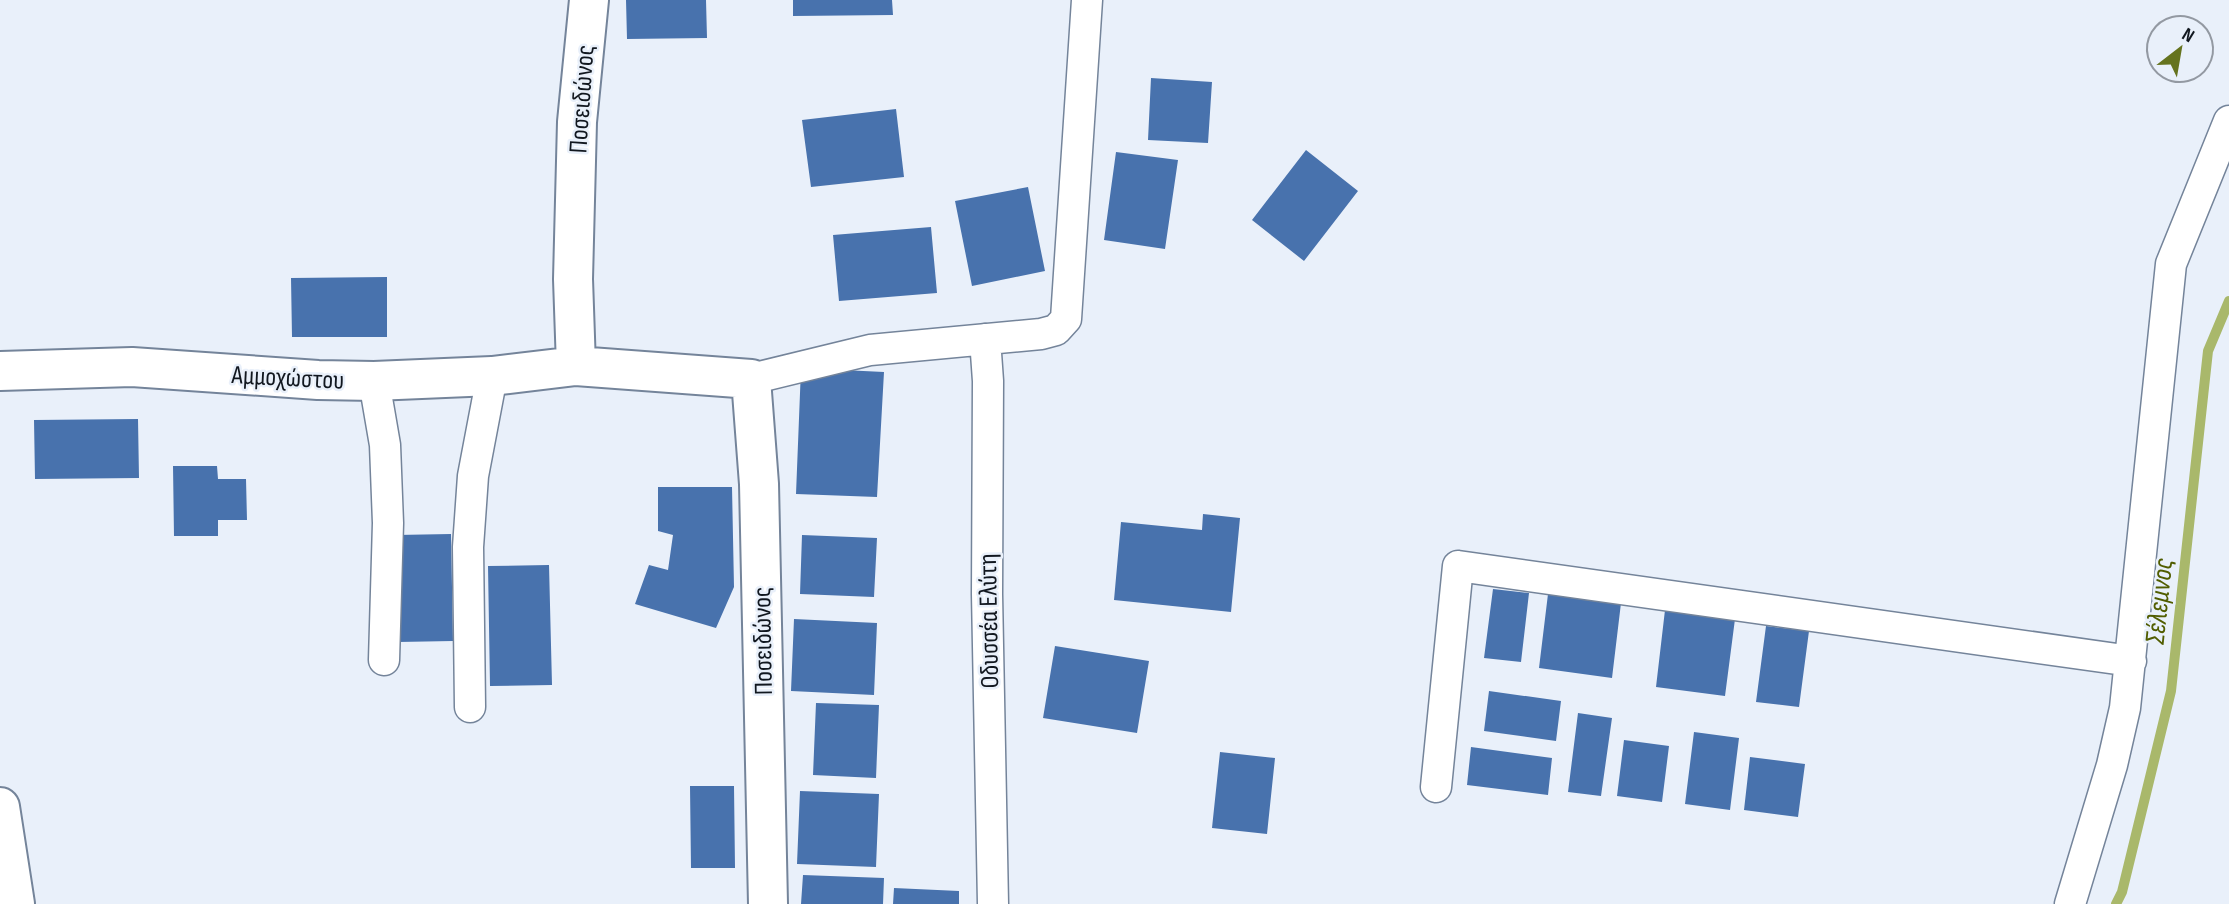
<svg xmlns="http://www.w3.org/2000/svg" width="2229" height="904" viewBox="0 0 2229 904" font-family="'Sofia Sans Condensed',sans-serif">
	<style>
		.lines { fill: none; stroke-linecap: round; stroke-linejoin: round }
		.stream { stroke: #a9b86b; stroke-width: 10 }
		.building { fill: #4872ad }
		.street-casing { stroke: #74849a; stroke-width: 33 }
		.secondary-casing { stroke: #74849a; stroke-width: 42 }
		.street { stroke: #fff; stroke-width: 30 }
		.secondary { stroke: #fff; stroke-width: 38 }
		.labels { text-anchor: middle; stroke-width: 5; stroke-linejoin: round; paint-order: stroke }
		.street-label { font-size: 26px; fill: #11171f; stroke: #e9f0fa }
		.water-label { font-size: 28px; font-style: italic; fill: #515d00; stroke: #e9f0fa }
	</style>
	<rect width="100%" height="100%" fill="#e9f0fa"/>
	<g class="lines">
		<!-- stream -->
		<path class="stream" d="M 2116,904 L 2122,892 L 2171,691 L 2208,351 L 2229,301"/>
	</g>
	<!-- building -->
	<path class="building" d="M 626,0 L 706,0 L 707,38 L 627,39 Z
		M 793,0 L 892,0 L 893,15 L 793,16 Z
		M 1151,78 L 1212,82 L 1208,143 L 1148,140 Z
		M 896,109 L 904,177 L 811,187 L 802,120 Z
		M 1306,150 L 1358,191 L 1304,261 L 1252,220 Z
		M 1116,152 L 1178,160 L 1165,249 L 1104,240 Z
		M 1028,187 L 1045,271 L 972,286 L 955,201 Z
		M 931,227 L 937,293 L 839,301 L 833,235 Z
		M 387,277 L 387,337 L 292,337 L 291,278 Z
		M 801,368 L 884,372 L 877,497 L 796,494 Z
		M 138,419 L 139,478 L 35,479 L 34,420 Z
		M 173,466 L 217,466 L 218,479 L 246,479 L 247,520 L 218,520 L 218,536 L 174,536 Z
		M 658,487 L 732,487 L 734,587 L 716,628 L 635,604 L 649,565 L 668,570 L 673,535 L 658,531 Z
		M 1203,514 L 1240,518 L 1231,612 L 1114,600 L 1121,522 L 1202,530 Z
		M 451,534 L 453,641 L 398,642 L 396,535 Z
		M 802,535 L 877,538 L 874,597 L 800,594 Z
		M 549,565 L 552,685 L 490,686 L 488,566 Z
		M 1493,589 L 1529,593 L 1521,662 L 1484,658 Z
		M 1548,594 L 1621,603 L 1612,678 L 1539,668 Z
		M 1665,610 L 1735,619 L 1725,696 L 1656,687 Z
		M 794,619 L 877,623 L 874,695 L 791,691 Z
		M 1766,626 L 1809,631 L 1799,707 L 1756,702 Z
		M 1055,646 L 1149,661 L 1137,733 L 1043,718 Z
		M 1489,691 L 1561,701 L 1556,741 L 1484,731 Z
		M 816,703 L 879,705 L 876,778 L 813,775 Z
		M 1578,713 L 1612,718 L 1601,796 L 1568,792 Z
		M 1694,732 L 1739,738 L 1730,810 L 1685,804 Z
		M 1624,740 L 1669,746 L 1662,802 L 1617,796 Z
		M 1471,747 L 1552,758 L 1548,795 L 1467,785 Z
		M 1220,752 L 1275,758 L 1267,834 L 1212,828 Z
		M 1750,757 L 1805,764 L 1798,817 L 1744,810 Z
		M 690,786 L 734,786 L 735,868 L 691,868 Z
		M 800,791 L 879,794 L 876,867 L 797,864 Z
		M 803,875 L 884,878 L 883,904 L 801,904 Z
		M 894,888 L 959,891 L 959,904 L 893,904 Z"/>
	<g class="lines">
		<defs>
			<path id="street" d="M 985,339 L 988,381 L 987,594 L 993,904
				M 751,379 L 870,350 L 1041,334 L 1056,330 L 1066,319 L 1087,0
				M 374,381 L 385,445 L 388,523 L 384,660
				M 470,707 L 468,547 L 473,476 L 492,376
				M 1436,787 L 1458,566 L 2131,661
				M 2070,904 L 2112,765 L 2125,708 L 2171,264 L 2229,121"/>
			<path id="secondary" d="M 576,366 L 573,279 L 577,122 L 589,0
				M 0,371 L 132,367 L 318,380 L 374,381 L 492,376 L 576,366 L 751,379 L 759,484 L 768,904
				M 0,807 L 15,904"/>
		</defs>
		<!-- street casing -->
		<use href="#street" class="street-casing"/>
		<!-- secondary casing -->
		<use href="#secondary" class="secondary-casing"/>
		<!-- street -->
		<use href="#street" class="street"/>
		<!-- secondary -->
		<use href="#secondary" class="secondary"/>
	</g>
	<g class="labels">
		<!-- street labels -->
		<g class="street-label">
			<text transform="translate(581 99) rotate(-86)" y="9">Ποσειδώνος</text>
			<text transform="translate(288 377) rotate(3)" y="9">Αμμοχώστου</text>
			<text transform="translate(988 621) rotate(-91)" y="9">Οδυσσέα Ελύτη</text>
			<text transform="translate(762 641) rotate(-91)" y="9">Ποσειδώνος</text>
		</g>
		<!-- water labels -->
		<g class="water-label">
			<text transform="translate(2158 601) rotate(-84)" y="10">Σέλεμνος</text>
		</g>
	</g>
	<!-- north arrow -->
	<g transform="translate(2180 49) rotate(31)"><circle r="33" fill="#e9f0fa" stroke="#9399a2" stroke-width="2"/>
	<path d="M0-5L12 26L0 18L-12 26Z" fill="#65731e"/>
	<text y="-10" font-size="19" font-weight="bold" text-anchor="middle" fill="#11171f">N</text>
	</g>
</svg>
